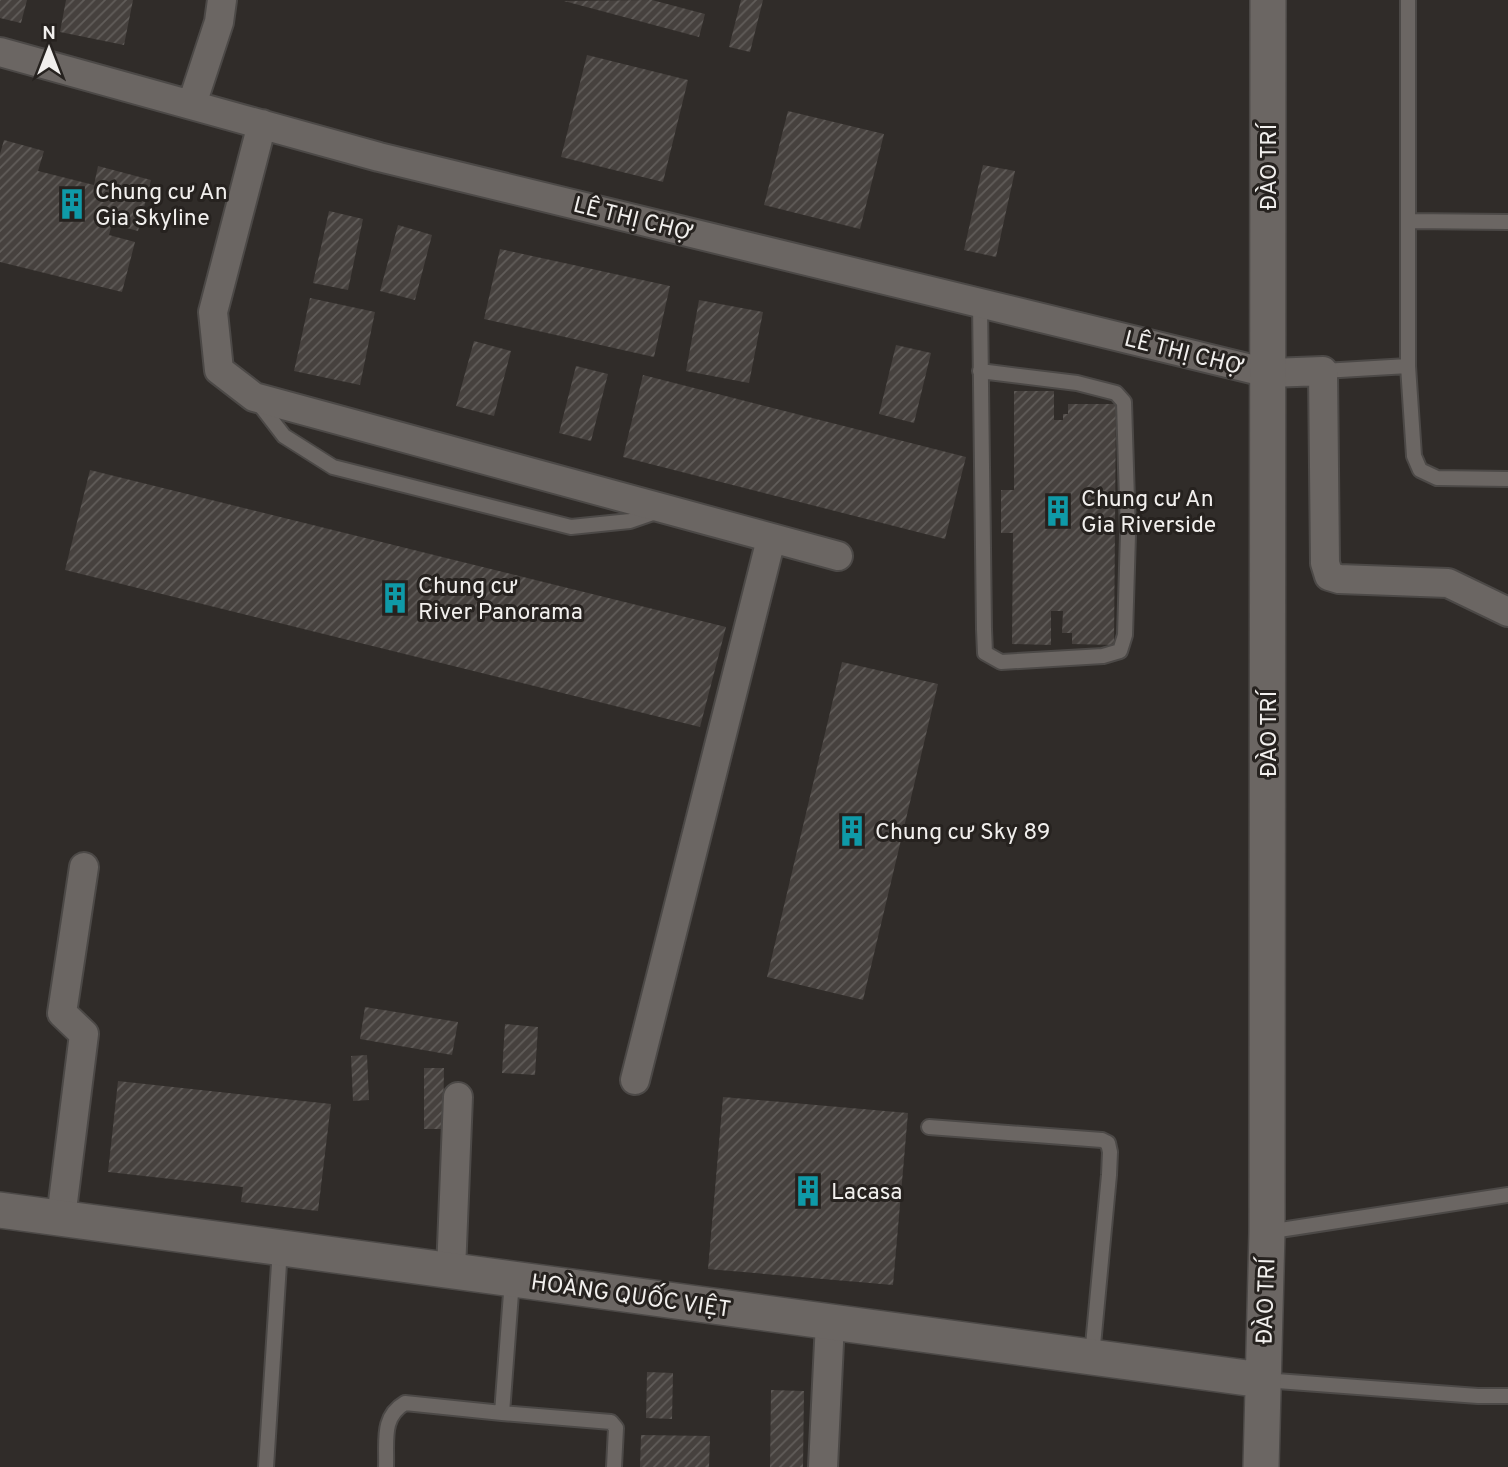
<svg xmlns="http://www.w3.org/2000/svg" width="1508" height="1467" viewBox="0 0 1508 1467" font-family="Overpass,sans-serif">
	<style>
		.building { fill: url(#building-hatch) }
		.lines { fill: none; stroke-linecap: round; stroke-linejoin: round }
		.service-casing { stroke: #4c4947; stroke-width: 18 }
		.minor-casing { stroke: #4c4947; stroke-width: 32 }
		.tertiary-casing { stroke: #4c4947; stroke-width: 38 }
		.service { stroke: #6b6663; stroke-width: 14 }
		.minor { stroke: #6b6663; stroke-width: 28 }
		.tertiary { stroke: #6b6663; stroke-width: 35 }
		.labels { text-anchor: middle; stroke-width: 6; stroke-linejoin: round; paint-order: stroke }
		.street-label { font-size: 23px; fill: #f1efed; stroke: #26221f }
		.poi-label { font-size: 23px; fill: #f1efed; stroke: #26221f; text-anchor: start }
	</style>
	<defs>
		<pattern id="building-hatch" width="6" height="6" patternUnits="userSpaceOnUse" patternTransform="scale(1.75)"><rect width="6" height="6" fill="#46413e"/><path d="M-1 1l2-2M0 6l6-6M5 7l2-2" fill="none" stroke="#615d5a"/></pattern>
	</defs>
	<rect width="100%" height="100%" fill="#302c29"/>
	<!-- building -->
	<path class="building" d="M 0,0 L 27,0 L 21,23 L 0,18 Z
		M 66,0 L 133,0 L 124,45 L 60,32 Z
		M 652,0 L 705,14 L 699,37 L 564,1 Z
		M 741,0 L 763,0 L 750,52 L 729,47 Z
		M 587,55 L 688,80 L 663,182 L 561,157 Z
		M 788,111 L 884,134 L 860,229 L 764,205 Z
		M 4,140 L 44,151 L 38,171 L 94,185 L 98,166 L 151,180 L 138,231 L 112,224 L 109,235 L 135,242 L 122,292 L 0,262 L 0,154 Z
		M 983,165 L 1015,171 L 996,257 L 964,250 Z
		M 329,211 L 363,219 L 348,290 L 313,283 Z
		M 398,225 L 432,235 L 415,300 L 380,291 Z
		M 500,249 L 670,286 L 654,357 L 484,319 Z
		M 310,298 L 375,312 L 360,385 L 294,371 Z
		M 699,300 L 763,312 L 749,383 L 686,371 Z
		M 474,341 L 511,351 L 494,416 L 456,406 Z
		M 896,345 L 931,353 L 914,423 L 879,414 Z
		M 576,366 L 608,374 L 591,441 L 559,433 Z
		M 643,375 L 966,457 L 945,539 L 623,457 Z
		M 1014,391 L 1054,391 L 1054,420 L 1063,420 L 1063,414 L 1068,414 L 1068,404 L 1116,404 L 1114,645 L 1072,644 L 1072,633 L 1062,633 L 1063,611 L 1051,611 L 1051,645 L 1012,644 L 1013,533 L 1001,533 L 1001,490 L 1014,490 Z
		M 90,470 L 726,627 L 700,727 L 65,570 Z
		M 842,662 L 938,684 L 863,1000 L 767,977 Z
		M 365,1007 L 458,1022 L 452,1055 L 360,1039 Z
		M 505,1024 L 538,1027 L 535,1075 L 502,1073 Z
		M 367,1055 L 369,1100 L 353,1101 L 351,1056 Z
		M 424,1068 L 444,1068 L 443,1129 L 424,1129 Z
		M 118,1081 L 331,1104 L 318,1211 L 241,1202 L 243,1187 L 108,1172 Z
		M 723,1097 L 908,1113 L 893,1285 L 708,1269 Z
		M 647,1372 L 673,1373 L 672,1419 L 646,1418 Z
		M 771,1390 L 804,1391 L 803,1467 L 770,1467 Z
		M 641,1435 L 710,1436 L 709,1467 L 640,1467 Z"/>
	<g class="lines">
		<defs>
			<path id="service" d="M 1408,0 L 1408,366
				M 1408,221 L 1508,222
				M 980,303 L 984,629 L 985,653 L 1001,662 L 1103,656 L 1120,651 L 1125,635 L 1128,534 L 1124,402 L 1116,393 L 1077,383 L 980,371
				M 1323,371 L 1408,366 L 1414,456 L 1420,470 L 1437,478 L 1508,479
				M 257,401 L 284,436 L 333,467 L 571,527 L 630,521 L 659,511
				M 929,1127 L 1102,1140 L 1108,1143 L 1110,1152 L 1109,1175 L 1092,1356
				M 1267,1232 L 1508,1195
				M 1262,1380 L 1478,1396 L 1508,1396
				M 502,1413 L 611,1422 L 616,1428 L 614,1467
				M 266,1467 L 280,1248
				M 386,1467 C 387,1441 381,1417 405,1403 L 502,1413 L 512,1280"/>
			<path id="minor" d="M 0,52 L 379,157 L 1268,373 L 1323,371 L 1325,563 L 1329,576 L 1339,579 L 1448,583 L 1508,612
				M 192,104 L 219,22 L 222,0
				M 262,124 L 213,312 L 219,370 L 254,397 L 838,556
				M 635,1080 L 771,539
				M 61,1218 L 84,1034 L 62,1013 L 84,867
				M 451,1271 L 458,1097
				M 823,1467 L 830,1322"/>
			<path id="tertiary" d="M 0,1210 L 1262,1380
				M 1261,1467 L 1267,1232 L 1268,0"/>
		</defs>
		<!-- service casing -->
		<use href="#service" class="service-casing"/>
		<!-- minor casing -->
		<use href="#minor" class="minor-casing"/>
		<!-- tertiary casing -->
		<use href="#tertiary" class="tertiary-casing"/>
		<!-- service -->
		<use href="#service" class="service"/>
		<!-- minor -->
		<use href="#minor" class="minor"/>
		<!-- tertiary -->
		<use href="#tertiary" class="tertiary"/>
	</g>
	<!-- icons -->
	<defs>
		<symbol id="building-bare" viewBox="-9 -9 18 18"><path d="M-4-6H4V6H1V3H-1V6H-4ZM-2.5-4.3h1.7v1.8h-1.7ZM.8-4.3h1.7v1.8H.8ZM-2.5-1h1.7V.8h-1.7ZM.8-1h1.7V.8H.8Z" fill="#0f9aa8" stroke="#26221f" stroke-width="2.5" paint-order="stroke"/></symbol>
	</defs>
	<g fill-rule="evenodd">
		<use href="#building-bare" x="50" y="182" width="44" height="44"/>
		<use href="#building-bare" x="1036" y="489" width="44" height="44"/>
		<use href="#building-bare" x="373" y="576" width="44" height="44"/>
		<use href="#building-bare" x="830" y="809" width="44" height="44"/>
		<use href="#building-bare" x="786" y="1169" width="44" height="44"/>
	</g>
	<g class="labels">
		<!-- street labels -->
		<g class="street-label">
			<text transform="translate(1268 167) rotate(-90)" y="8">ĐÀO TRÍ</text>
			<text transform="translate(633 218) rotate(14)" y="8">LÊ THỊ CHỢ</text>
			<text transform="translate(1184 352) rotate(14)" y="8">LÊ THỊ CHỢ</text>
			<text transform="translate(1268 734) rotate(-90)" y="8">ĐÀO TRÍ</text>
			<text transform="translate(631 1295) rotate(8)" y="8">HOÀNG QUỐC VIỆT</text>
			<text transform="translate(1265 1301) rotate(-88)" y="8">ĐÀO TRÍ</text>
		</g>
		<!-- poi labels -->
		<g class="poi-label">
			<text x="95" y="199">Chung cư An<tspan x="95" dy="26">Gia Skyline</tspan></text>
			<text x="1081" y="506">Chung cư An<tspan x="1081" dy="26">Gia Riverside</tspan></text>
			<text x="418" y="593">Chung cư<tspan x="418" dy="26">River Panorama</tspan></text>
			<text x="875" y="839">Chung cư Sky 89</text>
			<text x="831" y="1199">Lacasa</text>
		</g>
	</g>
	<!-- north arrow -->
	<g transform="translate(49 49)" stroke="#26221f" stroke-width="5" paint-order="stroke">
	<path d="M0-5L12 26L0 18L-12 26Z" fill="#f1efed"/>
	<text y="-10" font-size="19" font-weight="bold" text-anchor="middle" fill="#f1efed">N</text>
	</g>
</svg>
